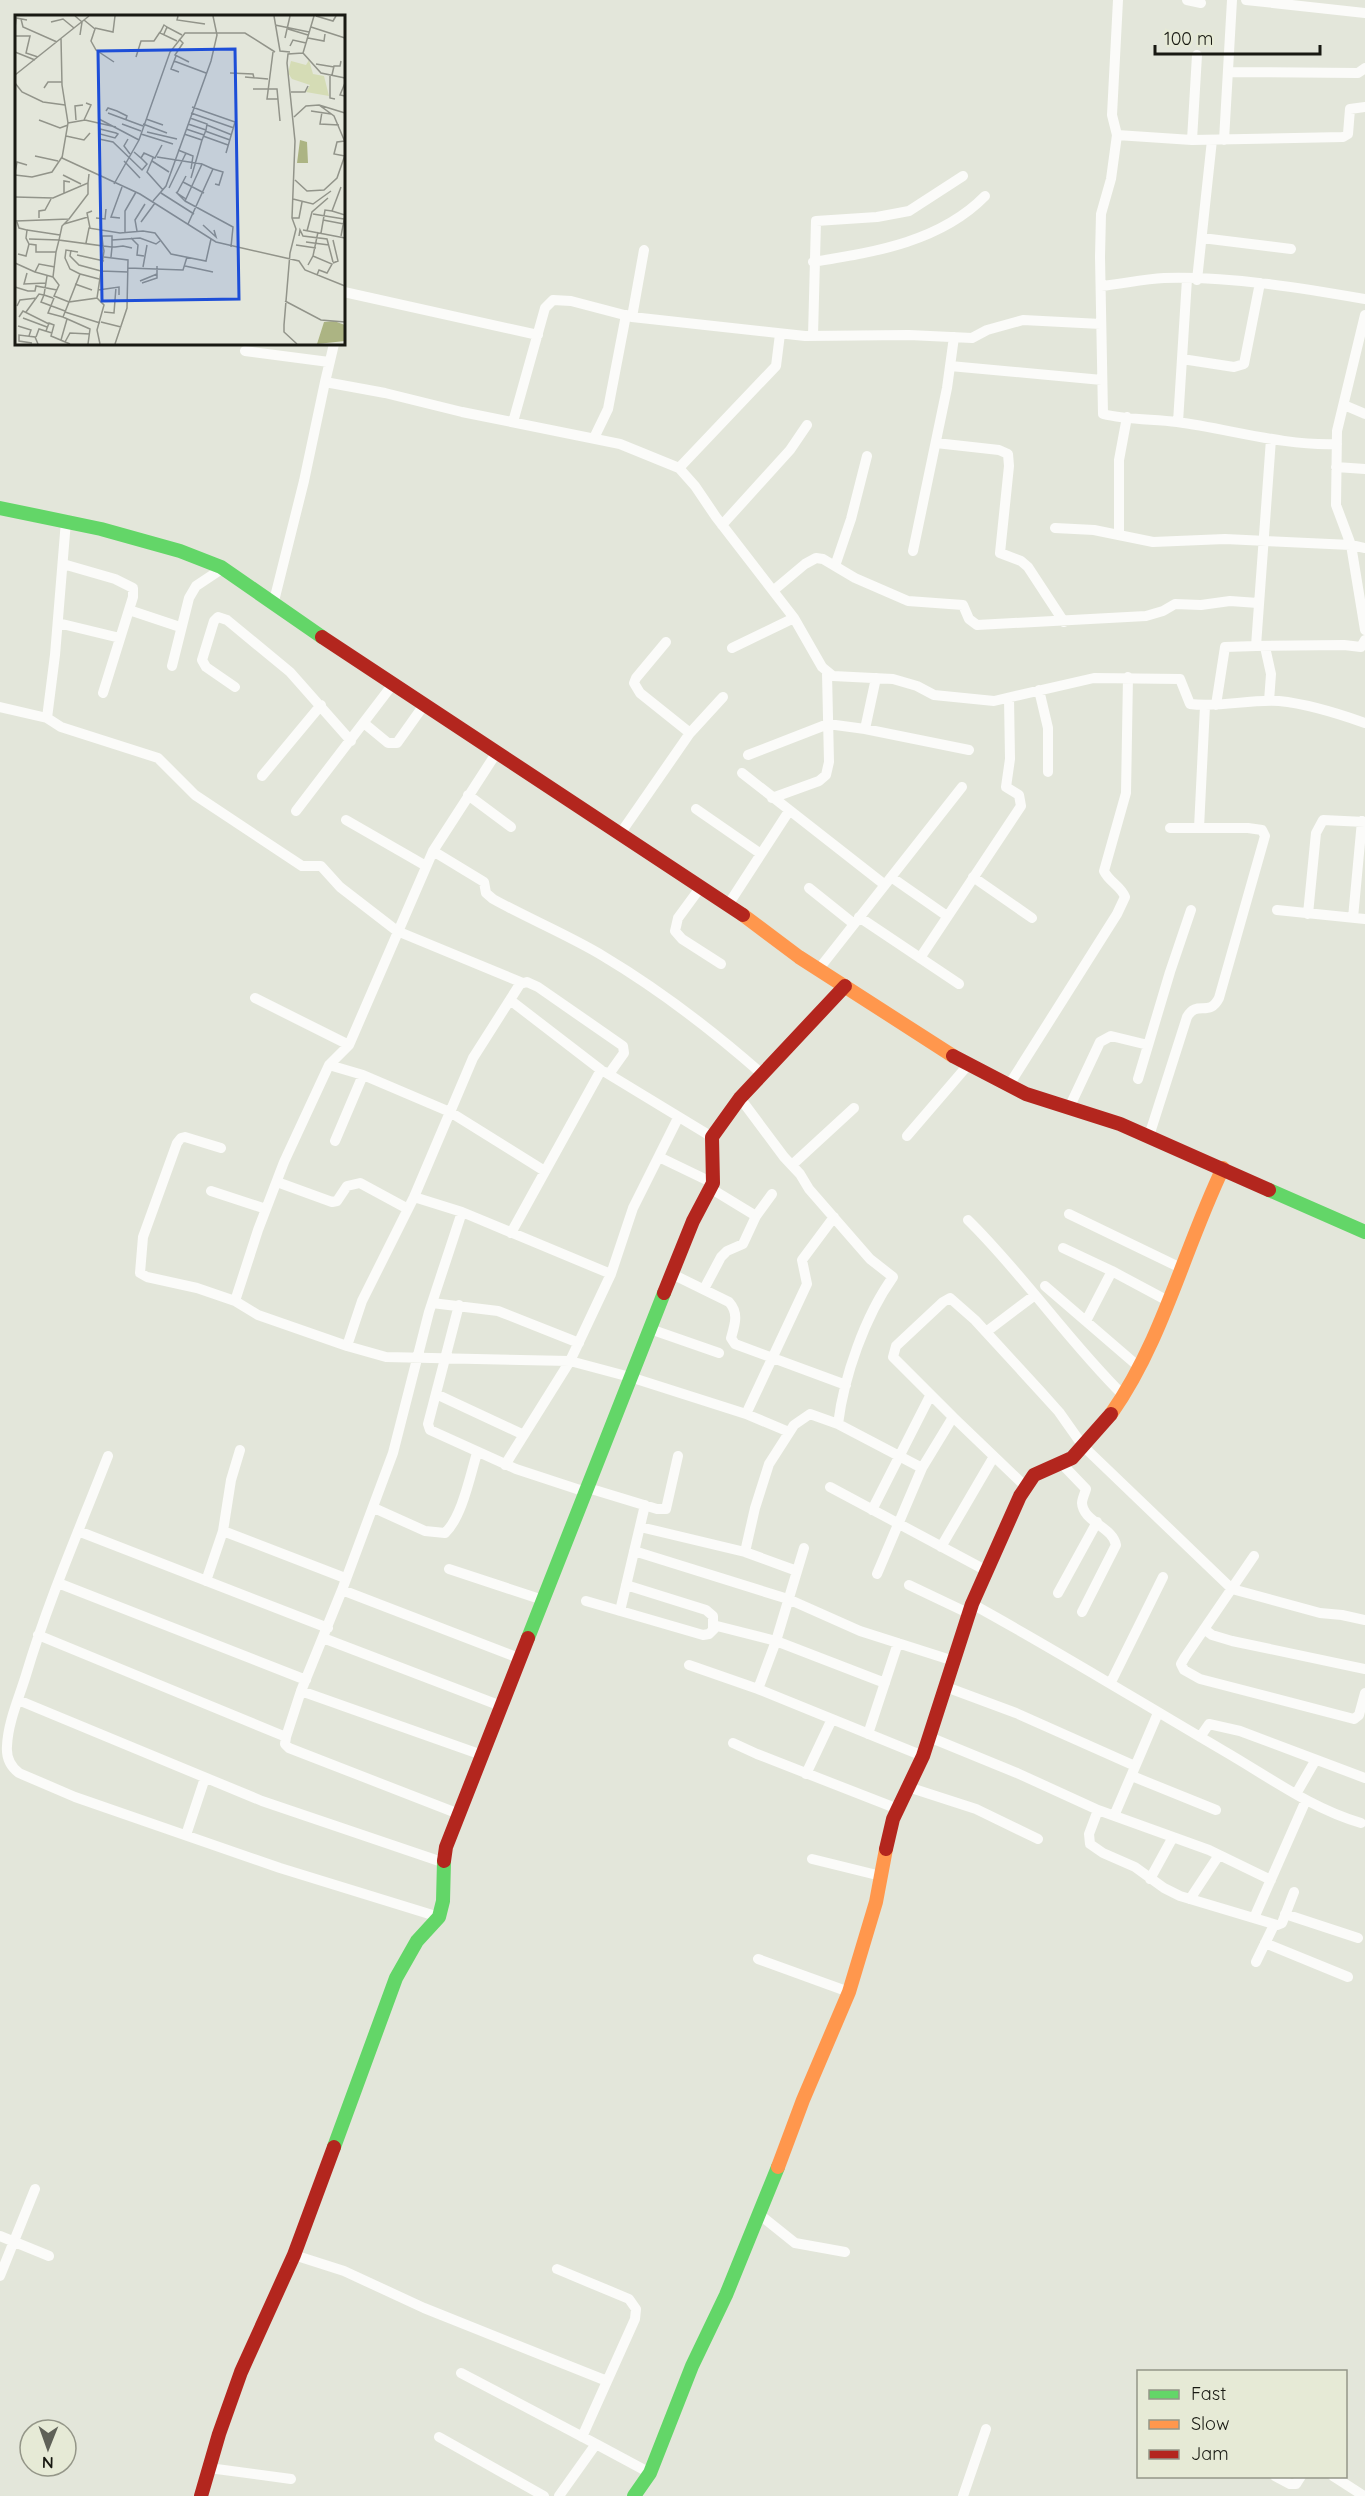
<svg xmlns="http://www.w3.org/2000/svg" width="1365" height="2496" viewBox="0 0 1365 2496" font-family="Quicksand,sans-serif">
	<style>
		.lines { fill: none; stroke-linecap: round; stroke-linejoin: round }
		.street { stroke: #fbfbf9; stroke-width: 10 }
		.fast { stroke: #63d668; stroke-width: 14 }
		.slow { stroke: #ff974d; stroke-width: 14 }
		.jam { stroke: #b3261e; stroke-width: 14 }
		.inset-road { fill: none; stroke: #92948a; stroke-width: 1.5 }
		.view { fill: #1d4ed8; fill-opacity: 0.15; stroke: #1d4ed8; stroke-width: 3 }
		.inset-edge { fill: none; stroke: #181912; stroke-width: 3 }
	</style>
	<rect width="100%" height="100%" fill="#e3e6da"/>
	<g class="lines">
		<!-- street -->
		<path class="street" d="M 1118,0 L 1112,115 L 1117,135 L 1111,179 L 1101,214 L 1100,257 L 1103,414 C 1127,420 1153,419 1177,422 C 1230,429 1283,446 1337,444
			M 1187,0 L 1201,3
			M 1246,0 L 1365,13
			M 1197,55 L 1192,140 L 1343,137 L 1348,134 L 1350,109 L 1365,107
			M 1228,72 L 1358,73 L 1365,68
			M 1117,135 L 1192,140
			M 1224,140 L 1232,0
			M 1202,238 L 1291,249
			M 813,262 C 874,252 940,242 985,196
			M 1197,280 L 1212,140
			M 1101,286 C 1122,284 1143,279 1164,278 C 1230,276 1301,288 1365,299
			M 344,292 L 538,335
			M 1365,315 L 1337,431 L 1336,505 L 1351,545 L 1365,548
			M 632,317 L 644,250
			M 813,336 L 816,221 L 877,217 L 909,211 L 963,176
			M 245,351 L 329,362
			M 1182,359 L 1234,367 L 1244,364 L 1260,283
			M 950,366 L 1102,380
			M 325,382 L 334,344
			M 1344,405 L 1365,414
			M 513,422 L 545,308 L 553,300 L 571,301 L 632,317 L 805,336 L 909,335 L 972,338 L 987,330 L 1023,320 L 1101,324
			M 1178,422 L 1187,279
			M 594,438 L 608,409 L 626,315
			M 1271,439 L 1256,646 L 1344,645 L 1361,647 L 1365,640
			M 936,443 L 999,450 L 1008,454 L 1009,466 L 1000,553 L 1021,561 L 1028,567 L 1064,622
			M 1336,467 L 1365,469
			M 679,468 L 776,366 L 780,334
			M 66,521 L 55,655 L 47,718 L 61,727 L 158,758 L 195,795 L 302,866 L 321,866 L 340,887 L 397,931 L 523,983
			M 722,525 L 790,450 L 807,425
			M 1055,528 L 1094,530 L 1153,542 L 1225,539 L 1351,545 L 1365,630
			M 1119,535 L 1119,460 L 1127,417
			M 913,551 L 947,388 L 954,337
			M 63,564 L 115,579 L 133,588 L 133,597 L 103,693
			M 835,566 L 851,519 L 867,456
			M 774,590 L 805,564 L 816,558 L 823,559 L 855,578 L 908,601 L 963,605 L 969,619 L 977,625 L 1146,616 L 1163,611 L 1175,604 L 1201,605 L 1230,601 L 1258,603
			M 273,605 L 304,481 L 325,382 L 385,393 L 462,412 L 620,444 L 679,468 L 695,486 L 716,517 L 794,618 L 822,667 L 833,676 L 893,679 L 917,686 L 934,695 L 994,701 L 1094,678 L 1180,679 L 1190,704 C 1219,708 1249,699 1279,701 C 1309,704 1337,713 1365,723
			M 129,610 L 180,627
			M 58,623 L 120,638
			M 666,642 L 636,678 L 634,683 L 640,693 L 690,733
			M 1265,647 L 1271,674 L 1269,701
			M 732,648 L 794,618
			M 172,666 L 189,598 L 196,586 L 223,568
			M 876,678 L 865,729 L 969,750
			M 235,687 L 206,667 L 202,660 L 214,621 L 218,617 L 227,620 L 290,672 L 351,741
			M 1039,690 L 1048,728 L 1048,772
			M 1216,705 L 1225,647 L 1256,646
			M 0,707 L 47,718
			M 365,724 L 388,743 L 397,743 L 424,705
			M 748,755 L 828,724 L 865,729
			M 742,773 L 885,885
			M 262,776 L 321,705
			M 468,795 L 511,827
			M 772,798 L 819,781 L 826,775 L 829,762 L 827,673
			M 696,809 L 761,854
			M 296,811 L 393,684
			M 346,820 L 426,866
			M 1199,828 L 1205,706
			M 620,834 L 690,733 L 723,697
			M 433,851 L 484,882 L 486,893 L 493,899 C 529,919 568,935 603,956 C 660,990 712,1030 762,1074
			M 891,877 L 947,916
			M 973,877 L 1032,918
			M 700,888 L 678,918 L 675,931 L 682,939 L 721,964
			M 809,888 L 854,924
			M 728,905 L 789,811
			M 1277,910 L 1365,919
			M 1308,914 L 1316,833 L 1323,820 L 1365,822
			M 859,917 L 959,984
			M 1353,918 L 1362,821
			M 920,958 L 1021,806 L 1019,795 L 1006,787 L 1010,759 L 1009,698
			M 818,970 L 962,787
			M 255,998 L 349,1045
			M 510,1000 L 601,1070 L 511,1233
			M 329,1065 L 363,1075 L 450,1112 L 543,1170
			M 605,1072 L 712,1137
			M 1138,1079 L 1170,972 L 1191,910
			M 1009,1085 L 1117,914 L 1125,897 C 1121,886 1109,882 1104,871 L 1126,793 L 1128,677
			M 740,1098 L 784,1157 L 800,1174 L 809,1189 L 870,1259 L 893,1277 C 865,1316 844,1376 838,1424
			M 1069,1108 L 1100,1042 L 1111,1036 L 1148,1045
			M 907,1136 L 968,1065
			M 1149,1136 L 1187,1017 C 1197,999 1209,1018 1219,998 L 1265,836 L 1262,830 L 1248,828 L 1170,828
			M 335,1141 L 363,1075
			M 221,1148 L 185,1137 L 181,1138 L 177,1143 L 143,1237 L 140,1273 L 147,1277 L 197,1288 L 235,1301 L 258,1230 L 284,1162 L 329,1065 L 349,1045 L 433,851 L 497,752
			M 659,1157 L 713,1183
			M 792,1165 L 854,1108
			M 277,1182 L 332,1202 L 337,1201 L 347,1186 L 360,1183 L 408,1209
			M 710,1188 L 756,1216
			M 211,1191 L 266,1209
			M 414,1197 L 462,1212 L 611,1274
			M 1069,1214 L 1181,1268
			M 968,1220 C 1024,1275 1068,1341 1124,1396
			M 1063,1248 L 1112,1271 L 1168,1301
			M 672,1274 L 729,1302 C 739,1313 735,1324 731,1338 L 735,1344 L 846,1385
			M 1045,1286 L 1139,1367
			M 704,1289 L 721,1257 L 727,1251 L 743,1244 L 756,1216 L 772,1194
			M 235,1301 L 258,1315 L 347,1346 L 362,1301 L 414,1197 L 473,1058 L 520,984 L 527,982 L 538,987 L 623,1046 L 624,1053 L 609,1074
			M 432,1303 L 498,1311 L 579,1343
			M 459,1305 L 428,1424 L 430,1430 L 516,1469 L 586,1492
			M 1086,1321 L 1112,1271
			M 650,1329 L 719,1353
			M 986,1332 L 1035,1295
			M 347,1346 L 386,1357 L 570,1361 L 630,1377 L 746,1414 L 789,1432
			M 436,1394 L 524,1435
			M 746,1414 L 807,1284 L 802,1260 L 834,1217
			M 953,1417 L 893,1357 L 896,1346 L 943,1302 L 950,1298 L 975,1320 L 1041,1392 L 1059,1412 L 1083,1446 L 1232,1589 L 1320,1613 L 1342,1615 L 1365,1620
			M 108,1456 C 80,1528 48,1601 26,1675 C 19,1698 8,1722 7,1746 C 6,1758 10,1766 19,1773 L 75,1797 L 280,1868 L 439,1917
			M 1061,1463 L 1086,1489 C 1085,1493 1082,1499 1082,1503 C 1083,1522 1113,1527 1116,1545 L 1082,1612
			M 505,1465 L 570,1361 L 611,1274 L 633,1208 L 678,1118
			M 830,1487 L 987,1571
			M 588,1488 L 657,1509 L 666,1509 L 678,1456
			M 374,1508 L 425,1531 L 445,1533 C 462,1517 470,1476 477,1453
			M 872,1510 L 930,1396
			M 640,1527 L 745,1552 L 797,1571
			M 78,1531 L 328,1628
			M 223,1531 L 345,1578
			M 941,1547 L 993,1458
			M 634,1551 L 788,1599 L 860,1631 L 954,1661
			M 745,1552 L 755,1508 L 769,1464 L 794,1425 L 810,1414 L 838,1424 L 922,1468 L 953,1417 L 1026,1487
			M 1254,1556 L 1185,1657 L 1181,1664 L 1184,1670 L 1200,1679 L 1354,1719 L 1359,1715 L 1365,1693
			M 449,1569 L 543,1600
			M 877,1574 L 922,1468
			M 206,1581 L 223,1531 L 231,1480 L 240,1450
			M 58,1583 L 306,1680
			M 626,1585 L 706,1610 L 713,1616 L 713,1628
			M 909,1585 L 970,1614
			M 342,1590 L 393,1453 L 429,1312 L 462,1212
			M 1058,1593 L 1097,1522
			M 586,1601 L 703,1635 L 709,1634 L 717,1626 L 776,1641 L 885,1683
			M 972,1604 C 1058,1651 1140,1702 1224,1751 C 1269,1777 1312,1809 1361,1823
			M 620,1611 L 645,1505
			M 1204,1629 L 1212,1635 L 1232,1641 L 1365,1669
			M 38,1635 L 286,1737
			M 323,1638 L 501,1706
			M 689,1665 L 758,1689 L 923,1756
			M 1111,1682 L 1163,1577
			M 946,1687 L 1016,1713 L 1135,1766
			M 758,1689 L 776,1641 L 804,1548
			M 301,1691 L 482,1755
			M 18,1700 L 262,1801 L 442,1862
			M 868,1734 L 898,1643
			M 929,1737 L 1017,1773 L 1098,1810 L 1209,1850 L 1271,1880
			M 1200,1737 L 1209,1724 L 1240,1731 L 1365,1778
			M 733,1743 L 757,1754 L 898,1809
			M 806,1774 L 832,1719
			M 1132,1776 L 1216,1810
			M 908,1787 L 976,1809 L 1038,1839
			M 1296,1794 L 1315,1761
			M 1098,1810 L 1089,1834 L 1090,1844 L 1103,1853 L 1135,1867 L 1164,1888 L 1180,1896 L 1277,1925 L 1282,1923 L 1294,1892
			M 459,1814 L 289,1748 L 285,1744 L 286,1737 L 301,1691 L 342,1590 L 519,1658
			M 1114,1816 L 1158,1713
			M 186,1835 L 205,1778
			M 812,1859 L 881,1876
			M 1150,1879 L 1173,1837
			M 1190,1899 L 1219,1855
			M 1285,1914 L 1358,1938
			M 1254,1918 L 1306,1800
			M 1265,1943 L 1348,1977
			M 758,1959 L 849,1992
			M 1256,1962 L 1274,1925
			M 760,2215 L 795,2243 L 845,2252
			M 0,2236 L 49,2256
			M 294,2255 L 344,2271 L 424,2308 L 607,2381
			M 557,2269 L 629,2299 L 636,2309 L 635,2319 L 582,2437
			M 0,2276 L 35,2189
			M 461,2373 L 596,2444 L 559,2496
			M 439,2437 L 544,2496
			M 596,2444 L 650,2473
			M 209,2468 L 291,2479
			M 1275,2476 L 1290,2484 L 1296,2484 L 1301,2476
			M 1333,2476 L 1364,2496
			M 963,2496 L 986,2429"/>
		<!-- fast -->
		<path class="fast" d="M 0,508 L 101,529 L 180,551 L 221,567 L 322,637
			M 1269,1190 L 1365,1232
			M 528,1638 L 664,1293
			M 334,2147 L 396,1978 L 417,1941 L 439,1917 L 443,1901 L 444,1861
			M 634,2496 L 650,2473 L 692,2366 L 726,2295 L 778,2167"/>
		<!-- slow -->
		<path class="slow" d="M 743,915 L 799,957 L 953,1056
			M 1111,1414 C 1163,1340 1184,1249 1223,1168
			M 778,2167 L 803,2100 L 849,1992 L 876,1902 L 886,1849"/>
		<!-- jam -->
		<path class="jam" d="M 322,637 L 743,915
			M 953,1056 L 1026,1094 L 1120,1124 L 1269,1190
			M 664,1293 L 693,1221 L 713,1183 L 712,1137 L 740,1098 L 845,986
			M 886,1849 L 893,1819 L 923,1756 L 972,1604 L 1020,1496 L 1034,1475 L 1072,1458 L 1111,1414
			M 444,1861 L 446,1847 L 528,1638
			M 201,2496 L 219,2434 L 241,2372 L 294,2255 L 334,2147"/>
	</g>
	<!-- overview -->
	<g transform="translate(15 15)">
		<rect width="330" height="330" fill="#e3e6da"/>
		<path d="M 294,45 L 298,59 L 309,61 L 314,81 L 291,77 L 295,70 L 277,64 L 273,58 L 276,46 L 291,50 Z" fill="#d5dcb5"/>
		<path d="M 285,125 L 292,127 L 293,148 L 282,148 ZM 319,306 L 330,310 L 330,326 L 302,329 L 309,307 Z" fill="#acb483"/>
		<path class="inset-road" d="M 60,1 L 67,7 L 65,20M 163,1 L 162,5 L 190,9M 259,1 L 265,36 L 275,37M 299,1 L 288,38 L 306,58 L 330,63M 301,1 L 318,6 L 321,1M 6,4 L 8,12 L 42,27M 69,5 L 80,14 L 76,26 L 81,35 L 99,47M 36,7 L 48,4 L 59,13M 260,10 L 294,17M 152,12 L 149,10 L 145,18 L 162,26M 296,12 L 330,23M 0,13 L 1,3 L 12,5M 80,13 L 98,17 L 100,1M 273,14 L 293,20M 149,19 L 152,12 L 167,20M 0,21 L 15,21 L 11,38 L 23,42M 46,23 L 47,70 L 53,108 L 47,143 L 125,179 L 201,227 L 284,246 L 290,255 L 330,271M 270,23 L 275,1M 293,23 L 309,26 L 310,19M 164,24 L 168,28 L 160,40 L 174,47M 275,31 L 278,25 L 291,28M 0,37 L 20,45M 258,37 L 252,84 L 263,84M 161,41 L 156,54 L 164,57M 121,42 L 126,26 L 139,26 L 145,17M 159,46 L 191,58M 301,49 L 319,52M 215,58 L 238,59 L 239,63M 0,60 L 74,1M 315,60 L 315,83 L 320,84M 317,60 L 319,51 L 325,51 L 326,46M 230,62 L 253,64M 0,68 L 7,77 L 28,87 L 50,90M 330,68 L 325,80 L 330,81M 29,73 L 33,67 L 47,67M 238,74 L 262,74 L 265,106M 276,77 L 290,77 L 293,71M 304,90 L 330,98M 177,92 L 220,107 L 211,138M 91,96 L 93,93 L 102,96 L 112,101 L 111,104M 296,96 L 316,99M 307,97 L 305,109 L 324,110M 93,98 L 128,111M 176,98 L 219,113M 279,102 L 291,91 L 304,90 L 319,101 L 330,127M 84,104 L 124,125M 131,104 L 148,110M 24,105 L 45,113 L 53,110M 61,105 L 60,91 L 68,90M 69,105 L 76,90 L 71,88M 53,108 L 70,105 L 101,112M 107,109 L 126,116M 128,109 L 152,118M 173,109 L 191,115M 192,110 L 217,120M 85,114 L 101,118 L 103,119 L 100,123 L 85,119 ZM 171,114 L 189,120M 190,116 L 215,125M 132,117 L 162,124M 126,119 L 158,129M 169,119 L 187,125 L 191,115 L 192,109 L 175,103M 51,121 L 69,125 L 75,118M 188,121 L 213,130M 84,124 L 98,127 L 127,155 L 132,149 L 126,143M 113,124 L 109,131 L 115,139M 163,135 L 178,141 L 176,154M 119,137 L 126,143 L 129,138 L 140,143 L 147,130M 20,141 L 43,146M 330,141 L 319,139 L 322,127 L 330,126M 142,142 L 187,149M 138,143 L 132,157 L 148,175M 109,146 L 125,163M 137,146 L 154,157M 0,157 L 2,147 L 12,150M 0,160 L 17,162 L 37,157 L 47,142M 48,160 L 66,169M 171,161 L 162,178 L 171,184M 176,163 L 187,125M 280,165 L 292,176 L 309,175 L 322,163 L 330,140M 168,167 L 189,178M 99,169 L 124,125 L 155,37 L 170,18 L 230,18 L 260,37M 326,172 L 317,196 L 330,200 L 326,221M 154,173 L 171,138M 161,177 L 170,186 L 187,149 L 198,154M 49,178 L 49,166 L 55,167M 146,178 L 179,199M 0,182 L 38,183 L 73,168 L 74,159M 278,184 L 298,189 L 316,176M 138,186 L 151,171 L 196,46 L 202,20 L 198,1M 170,186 L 218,212 L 216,232M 298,199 L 329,204M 24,203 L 24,196 L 30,195 L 36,184M 81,203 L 90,204 L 91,194M 105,203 L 96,202 L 107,172M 277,203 L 284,203 L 287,187M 54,204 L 47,211 L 44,225 L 88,231 L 89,236 L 82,283 L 54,287 L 48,302 L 75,314 L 73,329M 308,205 L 329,209M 1,206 L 54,204 L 73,179 L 73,168M 2,207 L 4,213 L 12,215 L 11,223 L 14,229 L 21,230 L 21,237 L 41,237 L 38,262 L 44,270 L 39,281 L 54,287 L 65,259 L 84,264M 126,207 L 140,188M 49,209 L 73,202M 173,209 L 198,154 L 208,157 L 204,170 L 200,169M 188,210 L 201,222 L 199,215M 75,213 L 72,198 L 77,196M 12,215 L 45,220M 288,215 L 330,223M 122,216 L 120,205 L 130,189M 292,216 L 297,197 L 313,183M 110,218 L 110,196 L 121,177M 306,218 L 310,195 L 317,196M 284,221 L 285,215 L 288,221 L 312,224 L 318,247M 116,223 L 123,230 L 122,240 L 129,241M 14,224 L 44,225 L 41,237M 97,225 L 125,223 L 141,229 L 145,226M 291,227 L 314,230M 71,228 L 74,213 L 105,218 L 128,216 L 140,218 L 156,239 L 191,246 L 196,224M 281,230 L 301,233M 56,235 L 55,241 L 64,250 L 86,256M 63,237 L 51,235 L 50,243 L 55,254 L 65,259M 3,239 L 11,241 L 14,229M 62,240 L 89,246M 298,241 L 303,217M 89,242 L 113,245 L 112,293 L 100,329M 96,242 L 97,232 L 97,221 L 87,221 L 88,231 L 97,232 L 100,232 L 108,231 L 117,233M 0,248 L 20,257M 318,248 L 323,246 L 318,225M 293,250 L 298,241 L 317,249 L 312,258 L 304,255 L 302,260M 170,251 L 198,257M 128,252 L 132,230M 113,253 L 168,255 L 172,242M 86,256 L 113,257M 12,258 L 9,269 L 31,268M 38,262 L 20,257 L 24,249 L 40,252M 125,266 L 142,259M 127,268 L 142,263 L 142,251M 60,269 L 77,275M 0,272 L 13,276 L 20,276 L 21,271 L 42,275M 83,275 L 104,272 L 104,280M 38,283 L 29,280 L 26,287 L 50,296M 39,283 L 33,298 L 48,302M 82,283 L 89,290 L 82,315 L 85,329M 270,286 L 306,305 L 330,307M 2,291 L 5,285 L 22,283M 11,297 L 24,279 L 29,280 L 32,261M 50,297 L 85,308M 89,297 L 99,298 L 101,272M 4,302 L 8,296 L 34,309M 8,303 L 32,312M 86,307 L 106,312M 3,311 L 16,315 L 14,321M 31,316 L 34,308 L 39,310 L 36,321 L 55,329M 21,322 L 24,314 L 37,318M 46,325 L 52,304M 50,327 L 55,318 L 75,319M 17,328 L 4,326 L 4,320 L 20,322 L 23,329M 282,329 L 269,317 L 269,310 L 275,238 L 281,214 L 277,203 L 280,126 L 272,48 L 273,39 L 288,38"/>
		<path class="view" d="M 220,34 L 224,284 L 87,286 L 83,36 Z"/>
		<rect width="330" height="330" class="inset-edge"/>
	</g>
	<!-- legend -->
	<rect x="1137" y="2370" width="210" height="108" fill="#e6ead6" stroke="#949688" stroke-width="1.5"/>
	<rect x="1149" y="2390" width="30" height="9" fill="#63d668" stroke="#949688" stroke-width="1.5"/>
	<text x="1191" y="2400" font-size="18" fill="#181912">Fast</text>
	<rect x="1149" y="2420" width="30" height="9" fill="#ff974d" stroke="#949688" stroke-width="1.5"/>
	<text x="1191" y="2430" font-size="18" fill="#181912">Slow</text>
	<rect x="1149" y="2450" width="30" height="9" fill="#b3261e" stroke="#949688" stroke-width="1.5"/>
	<text x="1191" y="2460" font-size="18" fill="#181912">Jam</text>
	<!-- north arrow -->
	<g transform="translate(48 2448) rotate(181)"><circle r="28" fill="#e6ead6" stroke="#949688" stroke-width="1.5"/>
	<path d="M0-4.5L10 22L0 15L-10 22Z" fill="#5f6158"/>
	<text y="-9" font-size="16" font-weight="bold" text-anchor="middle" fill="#181912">N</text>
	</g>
	<!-- scale -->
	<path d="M1155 45v9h165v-9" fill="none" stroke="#181912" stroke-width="3"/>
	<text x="1164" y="45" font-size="18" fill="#181912" stroke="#e6ead6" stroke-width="4.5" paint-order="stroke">100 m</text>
</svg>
